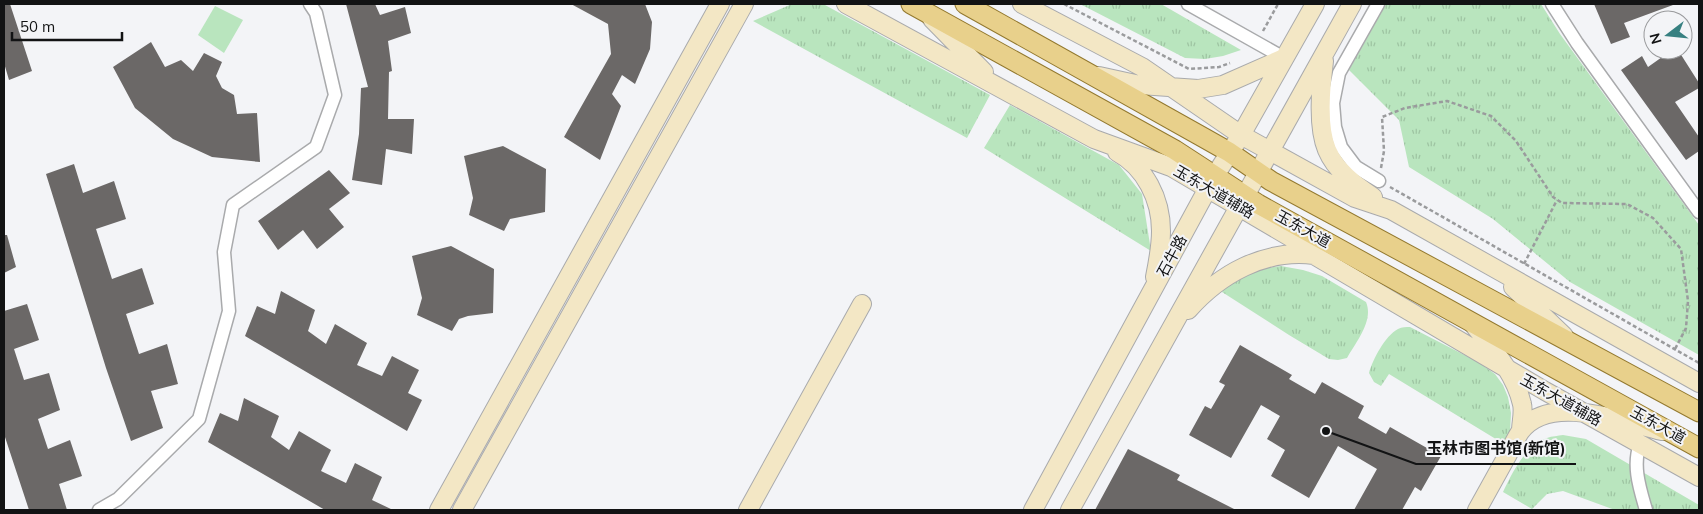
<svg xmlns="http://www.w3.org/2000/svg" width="1703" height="514" viewBox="0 0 1703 514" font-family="Mulish,'Noto Sans SC',sans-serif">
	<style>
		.grass { fill: url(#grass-tufts) }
		.pitch { fill: #b9e5be }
		.building { fill: #6b6867 }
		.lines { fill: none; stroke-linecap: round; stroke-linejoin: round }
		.street-casing { stroke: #a9aaac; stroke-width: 15 }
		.secondary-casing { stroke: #a9aaac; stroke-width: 20 }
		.primary-casing { stroke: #93792f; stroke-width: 21 }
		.path { stroke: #9a9b9d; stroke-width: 2.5; stroke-dasharray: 4 2.5; stroke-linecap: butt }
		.street { stroke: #fff; stroke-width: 12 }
		.secondary { stroke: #f3e7c5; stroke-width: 18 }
		.primary { stroke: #e8d08b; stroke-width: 19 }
		.labels { text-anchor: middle; stroke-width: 4; stroke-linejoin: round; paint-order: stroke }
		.street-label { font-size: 15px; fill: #121314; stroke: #f3f4f7 }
		.leader { fill: none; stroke: #121314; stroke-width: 2 }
		.callout-dot { fill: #121314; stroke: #f3f4f7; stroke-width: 2 }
		.callout-label { font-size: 16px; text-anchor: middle; font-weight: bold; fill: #121314; stroke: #f3f4f7; stroke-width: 4; stroke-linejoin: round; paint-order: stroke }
	</style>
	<defs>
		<pattern id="grass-tufts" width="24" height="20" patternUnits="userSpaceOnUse" patternTransform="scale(1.25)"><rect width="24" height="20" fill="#b9e5be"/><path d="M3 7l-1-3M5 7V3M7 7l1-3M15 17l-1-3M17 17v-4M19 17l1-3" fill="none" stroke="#9ec4a2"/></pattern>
	</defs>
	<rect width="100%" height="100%" fill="#f3f4f7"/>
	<!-- grass -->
	<path class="grass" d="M 792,4 L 825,5 L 990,95 L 967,138 L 753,21 Z
		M 1080,4 L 1161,4 L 1241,50 L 1223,56 L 1205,59 L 1185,58 Z
		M 1386,4 L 1541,4 L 1560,34 L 1699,225 L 1699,355 L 1570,282 L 1493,219 L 1409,167 L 1399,120 L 1349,70 Z
		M 1010,105 L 1119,165 L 1142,194 L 1151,251 L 984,148 Z
		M 1281,266 L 1303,270 L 1322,276 L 1366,302 C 1374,321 1356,342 1347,358 L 1338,360 L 1329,359 L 1289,335 L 1222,292 C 1235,272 1260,269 1281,266 Z
		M 1410,327 L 1478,362 L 1495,374 L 1503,385 L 1508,397 L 1511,413 L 1510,433 L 1504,444 L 1389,374 L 1381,386 L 1374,382 L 1369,373 C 1373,359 1385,336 1398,329 C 1402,327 1406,327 1410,327 Z
		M 1563,435 L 1586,439 L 1699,505 L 1699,510 L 1615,510 L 1563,491 L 1547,494 L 1532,509 L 1503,492 C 1513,472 1524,447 1547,438 C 1552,436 1558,436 1563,435 Z"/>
	<!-- pitch -->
	<path class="pitch" d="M 215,6 L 243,20 L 224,53 L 198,35 Z"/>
	<!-- building -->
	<path class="building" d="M 4,4 L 10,4 L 32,71 L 9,80 L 4,63 Z
		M 346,4 L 375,4 L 380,15 L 405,7 L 411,33 L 388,41 L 392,71 L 389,72 L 388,119 L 414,119 L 412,154 L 386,149 L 382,185 L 352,180 L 359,134 L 361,88 L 368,87 Z
		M 571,4 L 645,4 L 652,22 L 650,49 L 635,84 L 622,75 L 612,94 L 621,106 L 600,160 L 564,137 L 611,54 L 608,24 Z
		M 1594,4 L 1673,4 L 1673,5 L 1624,23 L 1630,37 L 1611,44 Z
		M 151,42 L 165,67 L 181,60 L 193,71 L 204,53 L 222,62 L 216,76 L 222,88 L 234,95 L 237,114 L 257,113 L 260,162 L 212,157 L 173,139 L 135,108 L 113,67 Z
		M 1672,50 L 1678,50 L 1699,83 L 1699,88 L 1675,102 L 1699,137 L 1699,151 L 1686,160 L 1621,70 L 1642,56 L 1648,67 Z
		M 503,146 L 546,169 L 545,212 L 510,219 L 504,231 L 469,215 L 473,198 L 464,156 Z
		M 74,164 L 83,193 L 114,181 L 126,219 L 96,229 L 112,279 L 142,268 L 154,304 L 126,314 L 139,354 L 167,344 L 178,384 L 151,391 L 163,428 L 131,441 L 106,368 L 46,174 Z
		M 329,170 L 350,193 L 329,209 L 344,227 L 317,249 L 303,230 L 278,250 L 258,221 Z
		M 4,235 L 7,235 L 16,267 L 4,273 Z
		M 451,246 L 494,269 L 493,313 L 468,316 L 459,319 L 452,331 L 417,315 L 422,298 L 412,256 Z
		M 281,291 L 315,310 L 308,331 L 326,344 L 335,324 L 367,343 L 357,365 L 382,376 L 392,356 L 419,370 L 408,393 L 422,400 L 407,431 L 245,336 L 257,306 L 275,314 Z
		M 27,304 L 39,340 L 14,349 L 24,380 L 49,373 L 60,410 L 38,419 L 48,449 L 70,440 L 82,476 L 59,484 L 67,510 L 29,510 L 4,434 L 4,311 Z
		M 1240,345 L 1292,375 L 1289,379 L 1315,394 L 1322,382 L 1364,406 L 1358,418 L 1386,434 L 1390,427 L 1441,456 L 1421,491 L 1415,487 L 1402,510 L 1354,510 L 1377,469 L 1338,446 L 1309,498 L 1271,476 L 1285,450 L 1267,439 L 1280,416 L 1261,405 L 1231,458 L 1189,435 L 1205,406 L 1211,409 L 1225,385 L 1219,382 Z
		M 244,398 L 279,416 L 271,437 L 289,450 L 299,431 L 331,450 L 321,471 L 346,483 L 355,463 L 382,477 L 372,500 L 393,510 L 325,510 L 208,442 L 220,413 L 238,421 Z
		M 1128,449 L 1180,475 L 1177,480 L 1236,510 L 1095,510 Z"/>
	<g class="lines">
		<defs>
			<path id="street" d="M 1188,4 L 1284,58
				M 1378,4 L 1339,73 L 1333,103 L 1335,127 L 1341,147 L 1356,167 L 1379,181
				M 1552,4 L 1577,43 L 1699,212
				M 1640,444 C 1632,466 1640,489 1646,510
				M 99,510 L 118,499 L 199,419 L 229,311 L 224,252 L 233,205 L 316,147 L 335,95 L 316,13 L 310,4"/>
			<path id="secondary" d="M 846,4 L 1094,139 L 1171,167 L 1290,237 L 1312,254 L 1545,391 L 1699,477
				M 1022,4 L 1142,67 L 1241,135 L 1355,198 L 1391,210 L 1699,383
				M 932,19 L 984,72
				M 1324,61 C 1321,87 1317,126 1327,150 C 1336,171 1355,185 1373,197
				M 1099,76 L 1140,85 L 1198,89 L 1223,85 L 1284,58
				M 1117,152 C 1145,167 1161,199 1161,231 C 1161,246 1158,262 1155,277
				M 1513,287 L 1564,336
				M 1188,310 C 1220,274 1264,249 1314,255
				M 1473,324 C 1492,348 1515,373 1522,404 C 1524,412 1521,423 1521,431
				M 439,510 L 720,4
				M 462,510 L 744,4
				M 748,510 L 862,304
				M 1033,510 L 1214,177 L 1241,135 L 1315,4
				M 1070,510 L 1352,4
				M 1477,510 C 1487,492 1497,474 1507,456 C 1511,448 1515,440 1520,432 C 1549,392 1623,422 1662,431"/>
			<path id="primary" d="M 911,4 L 1175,150 L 1258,204 L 1699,448
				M 965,4 L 1206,139 L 1229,152 L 1271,181 L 1699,412"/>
		</defs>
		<!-- street casing -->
		<use href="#street" class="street-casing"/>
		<!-- secondary casing -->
		<use href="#secondary" class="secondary-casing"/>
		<!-- primary casing -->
		<use href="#primary" class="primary-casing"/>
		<!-- path -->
		<path class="path" d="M 1064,4 L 1189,69 L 1219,67 L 1230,63
			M 1263,31 L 1278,4
			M 1381,168 L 1384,151 L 1382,117 L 1405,108 L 1447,101 L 1491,116 L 1516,141 L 1553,197 L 1562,203 L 1627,204 L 1653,218 L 1681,249 L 1688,301 L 1686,328 L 1675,349
			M 1390,187 L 1699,363
			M 1524,264 L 1557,200"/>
		<!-- street -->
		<use href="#street" class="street"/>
		<!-- secondary -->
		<use href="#secondary" class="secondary"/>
		<!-- primary -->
		<use href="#primary" class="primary"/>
	</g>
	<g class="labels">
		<!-- street labels -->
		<g class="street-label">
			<text transform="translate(1214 192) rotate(30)" y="5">玉东大道辅路</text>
			<text transform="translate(1303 229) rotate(29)" y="5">玉东大道</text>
			<text transform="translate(1172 256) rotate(-62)" y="5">石牛路</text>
			<text transform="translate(1561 400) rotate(29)" y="5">玉东大道辅路</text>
			<text transform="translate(1658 425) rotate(29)" y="5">玉东大道</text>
		</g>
	</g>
	<!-- callouts -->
	<path class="leader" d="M1326 431L1416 464H1576"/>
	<circle class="callout-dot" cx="1326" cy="431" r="5"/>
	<g class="callout-label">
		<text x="1496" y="454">玉林市图书馆(新馆)</text>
	</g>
	<!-- border -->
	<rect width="1703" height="514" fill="none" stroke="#121314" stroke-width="10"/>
	<!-- north arrow -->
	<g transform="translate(1668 35) rotate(254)"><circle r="24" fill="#f3f4f7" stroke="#999a9c"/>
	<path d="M0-4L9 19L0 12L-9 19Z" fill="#378081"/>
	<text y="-8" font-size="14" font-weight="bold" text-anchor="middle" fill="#121314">N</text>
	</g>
	<!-- scale -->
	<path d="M12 32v8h110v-8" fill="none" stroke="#121314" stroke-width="2.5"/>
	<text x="20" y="32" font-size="15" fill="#121314" stroke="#f3f4f7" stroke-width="4" paint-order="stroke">50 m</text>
</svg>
